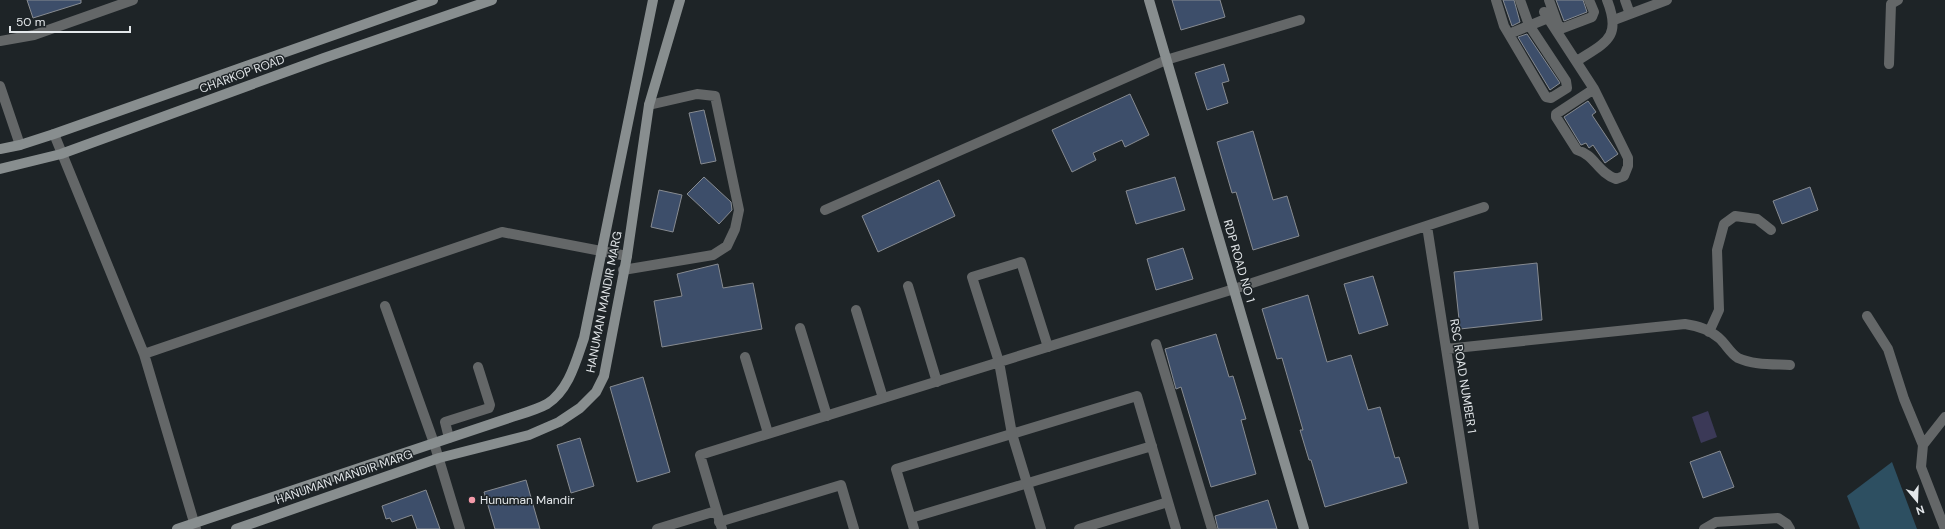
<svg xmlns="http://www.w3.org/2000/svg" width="1945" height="529" viewBox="0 0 1945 529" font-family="'DM Sans',sans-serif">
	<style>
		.green { fill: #2d4f61 }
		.water { fill: #3b3957 }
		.building { fill: #3d4e6a; stroke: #878b91 }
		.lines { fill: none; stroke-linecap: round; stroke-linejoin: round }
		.lane { stroke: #646768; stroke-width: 10 }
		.street { stroke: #646768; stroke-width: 10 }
		.secondary { stroke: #888e8f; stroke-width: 10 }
		.poi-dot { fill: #f39aa9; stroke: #1e2427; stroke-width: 1.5 }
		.labels { text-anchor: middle; stroke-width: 3; stroke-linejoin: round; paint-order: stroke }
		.street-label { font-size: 12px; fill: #e3e7ea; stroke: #1e2427 }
		.poi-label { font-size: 12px; fill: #e3e7ea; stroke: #1e2427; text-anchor: start }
	</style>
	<rect width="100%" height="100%" fill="#1e2427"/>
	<!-- green -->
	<path class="green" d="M 1892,462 L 1917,529 L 1860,529 L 1847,496 Z"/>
	<!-- water -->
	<path class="water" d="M 1708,411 L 1717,437 L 1701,443 L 1692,417 Z"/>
	<!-- building -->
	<path class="building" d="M 27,0 L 81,0 L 81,3 L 33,18 Z
		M 1172,0 L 1220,0 L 1225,17 L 1181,30 Z
		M 1503,0 L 1514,0 L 1520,22 L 1512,26 Z
		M 1556,0 L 1583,0 L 1587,12 L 1564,21 Z
		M 1527,34 L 1560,83 L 1550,90 L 1518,37 Z
		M 1224,64 L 1229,81 L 1222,83 L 1228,103 L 1207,110 L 1195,73 Z
		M 1130,94 L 1149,135 L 1125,147 L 1122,140 L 1093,153 L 1096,160 L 1072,172 L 1052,130 Z
		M 1588,101 L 1596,112 L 1592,115 L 1618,154 L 1605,163 L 1593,145 L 1589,148 L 1586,143 L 1581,145 L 1564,117 Z
		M 704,110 L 716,161 L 701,164 L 689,113 Z
		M 1253,131 L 1273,200 L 1287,196 L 1299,236 L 1253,250 L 1236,192 L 1232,193 L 1217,142 Z
		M 704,177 L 731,202 L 732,210 L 719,224 L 687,194 Z
		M 1175,177 L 1185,210 L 1136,224 L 1126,191 Z
		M 939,180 L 955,216 L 878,252 L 862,216 Z
		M 1810,187 L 1818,210 L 1782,224 L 1773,201 Z
		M 659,190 L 682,195 L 673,232 L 651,227 Z
		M 1183,248 L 1193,279 L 1156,290 L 1147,259 Z
		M 1537,263 L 1542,320 L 1460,329 L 1454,272 Z
		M 718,264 L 723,288 L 753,283 L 762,329 L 662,347 L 654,301 L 682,296 L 677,274 Z
		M 1373,276 L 1388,325 L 1359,334 L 1344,284 Z
		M 1308,295 L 1327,362 L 1351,355 L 1368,410 L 1380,407 L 1395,458 L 1399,457 L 1407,483 L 1325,507 L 1311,460 L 1309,460 L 1300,430 L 1303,430 L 1282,358 L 1277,359 L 1262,309 Z
		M 1216,334 L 1229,377 L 1233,376 L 1246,419 L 1241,420 L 1256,474 L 1211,487 L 1181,387 L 1176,389 L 1165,349 Z
		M 643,377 L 670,472 L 637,482 L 610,387 Z
		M 580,438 L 594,486 L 571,493 L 557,445 Z
		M 1720,451 L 1734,487 L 1703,498 L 1690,462 Z
		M 526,480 L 540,529 L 495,529 L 484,492 Z
		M 426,490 L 440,529 L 417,529 L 412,515 L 392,522 L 390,518 L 386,519 L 382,506 Z
		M 1268,500 L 1277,529 L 1218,529 L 1215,516 Z"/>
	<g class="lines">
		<!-- lane -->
		<path class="lane" d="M 0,86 L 20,145
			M 908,286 L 937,382
			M 385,306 L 434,443
			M 856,310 L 883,398
			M 800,328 L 827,416
			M 1156,344 L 1212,529
			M 745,357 L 768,433
			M 999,362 L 972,277 L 1021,262 L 1048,347
			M 449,438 L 445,422 L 489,408 L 490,405 L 478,367
			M 911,518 L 1152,446
			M 719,522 L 841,485 L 854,529
			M 914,529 L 896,469 L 1137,396 L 1176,529
			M 1079,529 L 1168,502"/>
		<!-- street -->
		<path class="street" d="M 1496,0 L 1504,26 L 1546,97 L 1551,98 L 1567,88 L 1566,81 L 1529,25 L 1520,0
			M 1549,0 L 1558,25 L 1563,28 L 1592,17 L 1594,12 L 1589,0
			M 1625,0 L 1630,14
			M 1544,12 L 1594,89 L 1628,158 L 1628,166 L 1624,176 L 1616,179 C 1597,172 1595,155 1577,150 L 1556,117 L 1556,114 L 1594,89
			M 1614,20 L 1667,0
			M 1509,34 L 1548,18
			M 0,41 L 34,35 L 133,0
			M 1577,61 C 1606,42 1622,38 1607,0
			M 1889,64 L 1891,4 L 1898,0
			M 54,134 L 144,354 L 502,232 L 627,256
			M 825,210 L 1166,60 L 1300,20
			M 1427,226 L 1474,529
			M 623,270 L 713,255 L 727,246 L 735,229 L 739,210 L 715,96 L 697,94 L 649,105
			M 1867,316 L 1888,349 L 1904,399 L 1923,445 L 1921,467 L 1945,529
			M 1709,332 L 1719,310 L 1717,250 L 1724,224 L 1735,216 L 1757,219 L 1771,230
			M 1446,349 L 1685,324 C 1698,326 1709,329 1719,338 C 1726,344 1730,353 1738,358 C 1753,365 1773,364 1790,365
			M 144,354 L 196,529
			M 999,362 L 1012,434 L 1041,529
			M 434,443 L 460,529
			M 1923,445 L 1945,417
			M 657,529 L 716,511
			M 722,529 L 700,455 L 1234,289 L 1484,207
			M 1704,529 L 1716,522 L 1778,518 L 1787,524 L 1790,529"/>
		<!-- secondary -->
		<path class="secondary" d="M 1149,0 L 1304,529
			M 0,149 L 20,145 L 54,134 L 433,0
			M 0,169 L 61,154 L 324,58 L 492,0
			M 177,529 L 509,418 C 521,414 536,410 547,404 C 569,390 576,361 584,338 L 653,0
			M 236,529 L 439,458 L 529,435 L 559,422 L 580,408 L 596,392 L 604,376 L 627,256 L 649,105 L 680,0"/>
	</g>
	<!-- markers -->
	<circle class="poi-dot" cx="472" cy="500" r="4"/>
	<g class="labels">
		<!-- street labels -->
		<g class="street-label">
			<text transform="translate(242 74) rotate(-20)" y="4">CHARKOP ROAD</text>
			<text transform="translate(1239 261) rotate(74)" y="4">RDP ROAD NO 1</text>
			<text transform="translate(604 302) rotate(-79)" y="4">HANUMAN MANDIR MARG</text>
			<text transform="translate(1463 376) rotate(81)" y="4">RSC ROAD NUMBER 1</text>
			<text transform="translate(344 477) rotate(-19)" y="4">HANUMAN MANDIR MARG</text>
		</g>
		<!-- poi labels -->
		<g class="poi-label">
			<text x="480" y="504">Hunuman Mandir</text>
		</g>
	</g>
	<!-- north arrow -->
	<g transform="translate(1917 501) rotate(161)" stroke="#1e2427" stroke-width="3" paint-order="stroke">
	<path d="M0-3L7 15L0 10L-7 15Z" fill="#e3e7ea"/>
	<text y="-6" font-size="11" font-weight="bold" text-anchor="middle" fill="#e3e7ea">N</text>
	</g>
	<!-- scale -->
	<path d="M10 26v6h120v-6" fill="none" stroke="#e3e7ea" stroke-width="2"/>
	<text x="16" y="26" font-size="12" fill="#e3e7ea" stroke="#1e2427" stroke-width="3" paint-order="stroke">50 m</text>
</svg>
